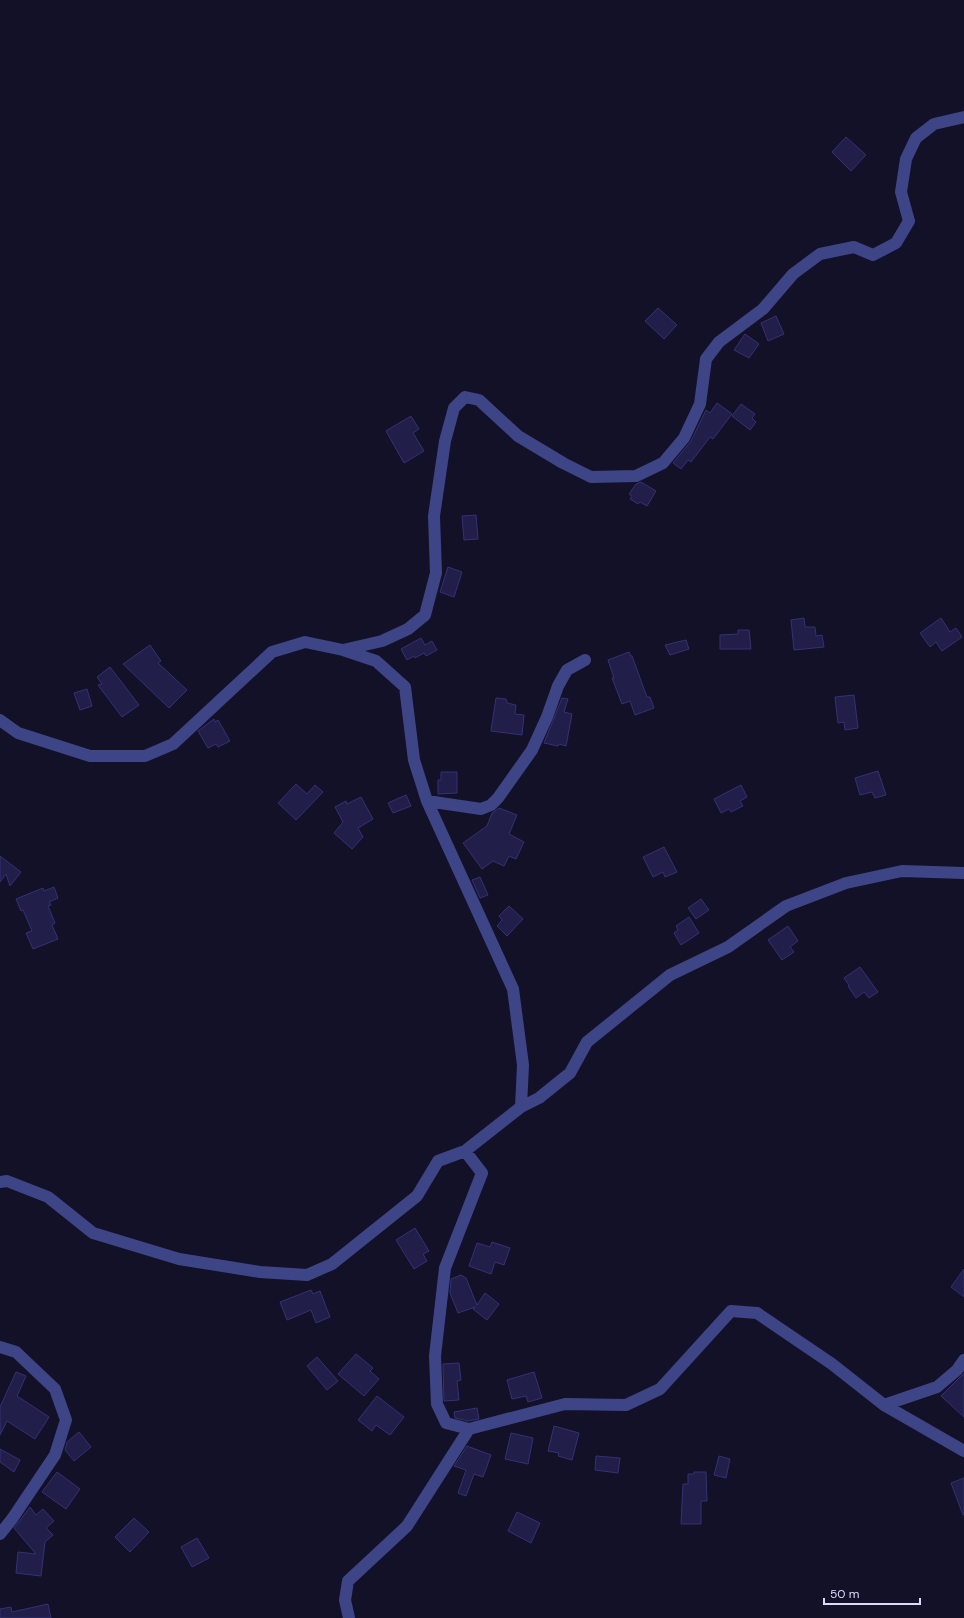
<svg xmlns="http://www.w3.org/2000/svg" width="964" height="1618" viewBox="0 0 964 1618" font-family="'DM Sans',sans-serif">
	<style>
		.building { fill: #211e49; stroke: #353174 }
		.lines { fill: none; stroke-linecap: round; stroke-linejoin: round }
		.minor { stroke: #3e4586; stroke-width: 12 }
	</style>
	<rect width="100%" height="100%" fill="#121128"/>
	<!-- building -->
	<path class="building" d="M 846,137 L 866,155 L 851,171 L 832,152 Z
		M 658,308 L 677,325 L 664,339 L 645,321 Z
		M 776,316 L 784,334 L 768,341 L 761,323 Z
		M 745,334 L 759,344 L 749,358 L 734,350 Z
		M 717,403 L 732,414 L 713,439 L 710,437 L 691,462 L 688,460 L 681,469 L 673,463 L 691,441 L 706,410 L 710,413 Z
		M 741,404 L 755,414 L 752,418 L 756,422 L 750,430 L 732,416 Z
		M 411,416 L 419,429 L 413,433 L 424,451 L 404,463 L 386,431 Z
		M 641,482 L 656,491 L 647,506 L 640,502 L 638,504 L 630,499 L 632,496 L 629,494 L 636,484 Z
		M 476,515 L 478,539 L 464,540 L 462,516 Z
		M 448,567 L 462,572 L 454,597 L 440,592 Z
		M 804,618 L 805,627 L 815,627 L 816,636 L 822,635 L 824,647 L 794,650 L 791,620 Z
		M 941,618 L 950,632 L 956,628 L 962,637 L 942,651 L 936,642 L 930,647 L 920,633 Z
		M 738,630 L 749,630 L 751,649 L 720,649 L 720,635 L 738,634 Z
		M 421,638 L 425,645 L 432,641 L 437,650 L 426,656 L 424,653 L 415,658 L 414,656 L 407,660 L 401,649 Z
		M 686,640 L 689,649 L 670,655 L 665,645 Z
		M 150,645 L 161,661 L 158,663 L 187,690 L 169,708 L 123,664 Z
		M 629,652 L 631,656 L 632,656 L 647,697 L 650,697 L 654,708 L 635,715 L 630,701 L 622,704 L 612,678 L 614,678 L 608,660 Z
		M 110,667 L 139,705 L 122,717 L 98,685 L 102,684 L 97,677 Z
		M 87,689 L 92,706 L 80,710 L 74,693 Z
		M 854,695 L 858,728 L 845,730 L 844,722 L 838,723 L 835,697 Z
		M 496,698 L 506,699 L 507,703 L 516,705 L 515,714 L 524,715 L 522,735 L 491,731 Z
		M 562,698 L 568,699 L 564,712 L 572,714 L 566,746 L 559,744 L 558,746 L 544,743 Z
		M 214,719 L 215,722 L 218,720 L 230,741 L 218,747 L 216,744 L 208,748 L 198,731 Z
		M 878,771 L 886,795 L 875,798 L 872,792 L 860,795 L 855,778 Z
		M 441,772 L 457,772 L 457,793 L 438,794 L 438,780 L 441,780 Z
		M 296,784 L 307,794 L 315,785 L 323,792 L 296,820 L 278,803 Z
		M 741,785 L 747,797 L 740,801 L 743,806 L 731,812 L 729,809 L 721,813 L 714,799 Z
		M 406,795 L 411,806 L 393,813 L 388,803 Z
		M 361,797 L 373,819 L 358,828 L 363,837 L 352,849 L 334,833 L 343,822 L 335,807 L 346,801 L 347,804 Z
		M 499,808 L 517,815 L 509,834 L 524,842 L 516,859 L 509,856 L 504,866 L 493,861 L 482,869 L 463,843 L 487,826 L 492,813 Z
		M 664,847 L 677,872 L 665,877 L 663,872 L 653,877 L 643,857 Z
		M 0,856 L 21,872 L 10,886 L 6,874 L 0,882 Z
		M 480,877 L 488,895 L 480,898 L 472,880 Z
		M 54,887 L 58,898 L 49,902 L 51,905 L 48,906 L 55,923 L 52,925 L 58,939 L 33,949 L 26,933 L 32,931 L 23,910 L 21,911 L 16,899 L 43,888 L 44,891 Z
		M 701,899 L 709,910 L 696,919 L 688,908 Z
		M 509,906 L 523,919 L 507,936 L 497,926 L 502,920 L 499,916 Z
		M 689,917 L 699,933 L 681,945 L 674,933 L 678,930 L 676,926 Z
		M 788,926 L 798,941 L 790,947 L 794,952 L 782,960 L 768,940 Z
		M 860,967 L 878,992 L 869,998 L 864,992 L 856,998 L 848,986 L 849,985 L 844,978 Z
		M 415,1228 L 429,1251 L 423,1254 L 427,1261 L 414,1269 L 396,1240 Z
		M 492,1242 L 510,1248 L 504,1265 L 495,1262 L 491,1274 L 469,1266 L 477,1243 L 490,1247 Z
		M 964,1269 L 964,1297 L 951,1287 Z
		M 461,1275 L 466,1278 L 477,1305 L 485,1293 L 499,1304 L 487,1320 L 473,1309 L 475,1307 L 458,1313 L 450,1293 L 451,1279 Z
		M 311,1290 L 313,1294 L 320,1291 L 330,1317 L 316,1323 L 311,1310 L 287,1320 L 280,1302 Z
		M 356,1354 L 373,1368 L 370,1371 L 379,1379 L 364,1396 L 338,1374 Z
		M 317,1357 L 338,1381 L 327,1390 L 307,1366 Z
		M 459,1363 L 461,1380 L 457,1381 L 459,1400 L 444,1401 L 443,1364 Z
		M 16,1372 L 26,1376 L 17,1396 L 49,1417 L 35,1439 L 7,1421 L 0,1435 L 0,1407 Z
		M 534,1372 L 542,1398 L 528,1402 L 526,1396 L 512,1399 L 507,1380 Z
		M 964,1373 L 964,1417 L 941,1396 Z
		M 377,1396 L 404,1417 L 390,1435 L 376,1425 L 372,1431 L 358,1420 Z
		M 477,1408 L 479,1419 L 468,1421 L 455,1418 L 454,1412 Z
		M 554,1426 L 579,1433 L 572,1460 L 558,1456 L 559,1453 L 548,1451 Z
		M 79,1432 L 91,1447 L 74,1461 L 65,1450 L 67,1442 Z
		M 511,1433 L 533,1438 L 528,1464 L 505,1459 Z
		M 467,1446 L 491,1455 L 483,1477 L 474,1474 L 466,1496 L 458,1493 L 466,1470 L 454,1466 Z
		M 0,1449 L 20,1460 L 14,1472 L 0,1462 Z
		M 596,1456 L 620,1458 L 618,1473 L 595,1470 Z
		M 719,1456 L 730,1459 L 726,1478 L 714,1475 Z
		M 57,1472 L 80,1489 L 66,1509 L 42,1492 Z
		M 694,1472 L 706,1472 L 707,1501 L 701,1501 L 701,1524 L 681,1524 L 683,1484 L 688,1484 L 688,1474 L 694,1474 Z
		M 964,1478 L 964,1515 L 963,1515 L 951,1483 Z
		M 30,1507 L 36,1515 L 43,1509 L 54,1521 L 46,1528 L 53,1535 L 45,1542 L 41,1576 L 16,1573 L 18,1552 L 36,1554 L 14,1528 Z
		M 517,1512 L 540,1523 L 531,1543 L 508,1531 Z
		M 134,1518 L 149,1532 L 130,1552 L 115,1537 Z
		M 197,1538 L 209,1558 L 192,1567 L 181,1547 Z
		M 48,1604 L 51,1618 L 0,1618 L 0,1609 L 11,1607 L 12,1612 Z"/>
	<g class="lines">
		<!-- minor -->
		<path class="minor" d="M 343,650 L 382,641 L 408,629 L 425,615 L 436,573 L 434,516 L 445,441 L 454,408 L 465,397 L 479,400 L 518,436 L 563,463 L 591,477 L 636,476 L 663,463 L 684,438 L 700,404 L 706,359 L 719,342 L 763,309 L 793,274 L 820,254 L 854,247 L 873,255 L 896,243 L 909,221 L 901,192 L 906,159 L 916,138 L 934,124 L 964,117
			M 0,720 L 18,733 L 90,756 L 145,756 L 173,744 L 272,652 L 305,642 L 343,650 L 376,661 L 405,687 L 414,760 L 427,801 L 513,989 L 523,1065 L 521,1107
			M 427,801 L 481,809 L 491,805 L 498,798 L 532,750 L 547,717 L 558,686 L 567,670 L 585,660
			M 465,1151 L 521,1107 L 539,1098 L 570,1073 L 587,1042 L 670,975 L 728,947 L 786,906 L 846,883 L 902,871 L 964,873
			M 0,1182 L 7,1181 L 48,1197 L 93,1233 L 179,1259 L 260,1272 L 307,1275 L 332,1264 L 417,1196 L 438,1161 L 465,1151 L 482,1173 L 445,1268 L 435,1356 L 437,1404 L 446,1423 L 469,1429 L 565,1404 L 626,1405 L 660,1389 L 731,1311 L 757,1313 L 832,1364 L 884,1405 L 964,1451
			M 0,1347 L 16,1352 L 55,1389 L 66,1420 L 55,1455 L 12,1519 L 0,1534
			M 884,1405 L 937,1387 L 957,1370 L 964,1360
			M 349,1618 L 345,1600 L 348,1581 L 407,1526 L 469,1429"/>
	</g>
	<!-- scale -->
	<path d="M824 1598v6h96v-6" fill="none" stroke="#dadbfe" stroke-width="2"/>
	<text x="830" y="1598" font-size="12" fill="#dadbfe" stroke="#121128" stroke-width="3" paint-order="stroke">50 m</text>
</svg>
